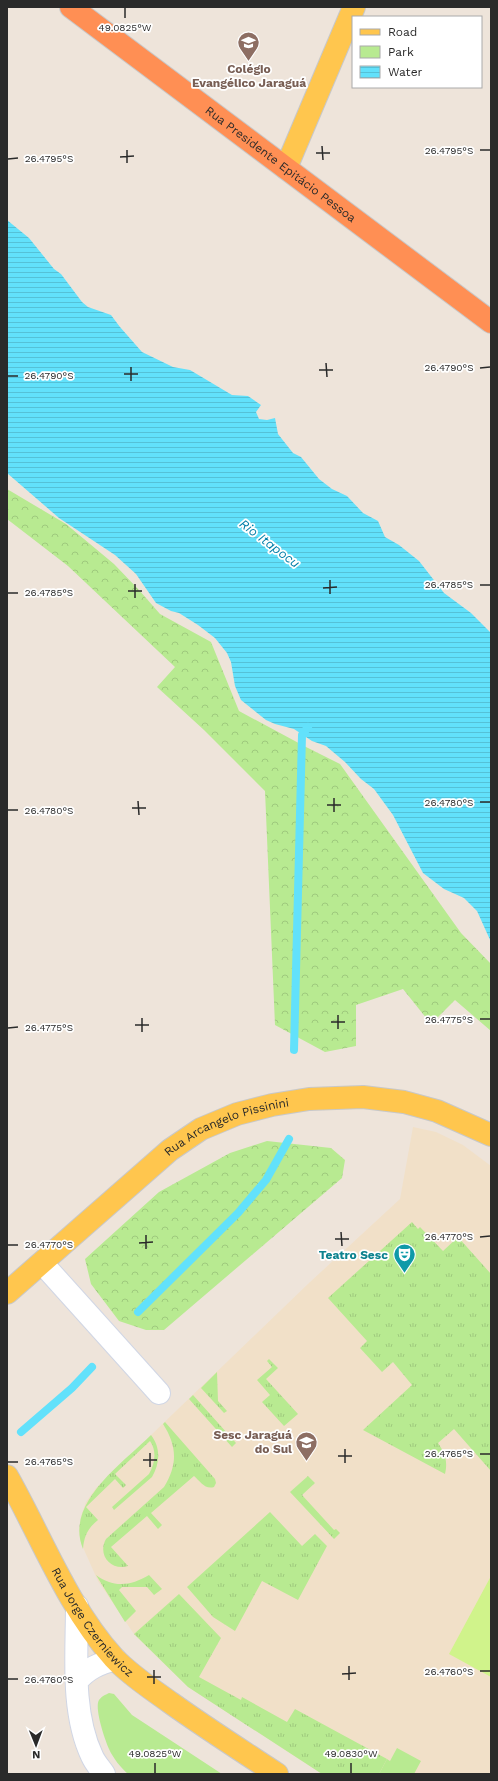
<svg xmlns="http://www.w3.org/2000/svg" width="498" height="1781" viewBox="0 0 498 1781" font-family="'Work Sans',sans-serif">
	<style>
		.education { fill: #f1e0c8 }
		.grass { fill: url(#grass-tufts) }
		.forest { fill: url(#forest-crowns) }
		.park { fill: #b8ea91 }
		.pitch { fill: #d0f38b }
		.water { fill: url(#water-rules) }
		.lines { fill: none; stroke-linecap: round; stroke-linejoin: round }
		.stream { stroke: #62e1fb; stroke-width: 8 }
		.minor-casing { stroke: #d0d6e5; stroke-width: 24 }
		.major-casing { stroke: #c8c8c8; stroke-width: 24 }
		.highway-casing { stroke: #c8c8c8; stroke-width: 24 }
		.minor { stroke: #fff; stroke-width: 22 }
		.major { stroke: #ffc64e; stroke-width: 22 }
		.highway { stroke: #ff8f54; stroke-width: 22 }
		.ticks { fill: none; stroke: #2a2a2a; stroke-width: 1.5 }
		.labels { text-anchor: middle; stroke-width: 3.5; stroke-linejoin: round; paint-order: stroke }
		.education-label { font-size: 12px; font-weight: bold; fill: #785e54; stroke: #fff }
		.street-label { font-size: 12px; fill: #2a2a2a; stroke: #fff }
		.culture-label { font-size: 12px; font-weight: bold; fill: #0d838f; stroke: #fff; text-anchor: end }
		.water-label { font-size: 13px; font-style: italic; fill: #007ea8; stroke: #fff }
		.ticks-label { font-size: 10px; text-anchor: middle; fill: #2a2a2a; stroke: #fff; stroke-width: 3.5; stroke-linejoin: round; paint-order: stroke }
	</style>
	<defs>
		<pattern id="grass-tufts" width="24" height="20" patternUnits="userSpaceOnUse"><rect width="24" height="20" fill="#b8ea91"/><path d="M3 7l-1-3M5 7V3M7 7l1-3M15 17l-1-3M17 17v-4M19 17l1-3" fill="none" stroke="#9ec97d"/></pattern>
		<pattern id="forest-crowns" width="20" height="18" patternUnits="userSpaceOnUse"><rect width="20" height="18" fill="#b8ea91"/><path d="M2 6a3 3 0 1 1 6 0M12 15a3 3 0 1 1 6 0" fill="none" stroke="#9ec97d"/></pattern>
		<pattern id="water-rules" width="6" height="5" patternUnits="userSpaceOnUse"><rect width="6" height="5" fill="#62e1fb"/><path d="M0 2.5h6" fill="none" stroke="#55c1d7"/></pattern>
	</defs>
	<rect width="100%" height="100%" fill="#eee4da"/>
	<!-- education -->
	<path class="education" d="M 413,1127 L 436,1132 L 463,1145 L 491,1166 L 491,1774 L 322,1774 L 188,1687 L 134,1634 L 98,1581 L 81,1543 L 79,1531 L 81,1516 L 86,1502 L 96,1488 L 309,1283 L 400,1199 Z"/>
	<!-- grass -->
	<path class="grass" d="M 412,1222 L 418,1229 L 420,1227 L 443,1251 L 458,1237 L 491,1274 L 491,1471 L 454,1429 L 438,1443 C 445,1453 448,1461 445,1474 L 363,1430 L 412,1385 L 393,1362 L 382,1372 L 360,1348 L 367,1341 L 328,1298 Z
		M 269,1359 L 278,1368 L 266,1379 L 298,1414 L 284,1426 L 262,1402 L 270,1395 L 257,1380 L 272,1367 L 267,1361 Z
		M 217,1372 L 218,1401 L 227,1411 L 224,1413 L 201,1388 Z
		M 193,1395 L 236,1443 L 232,1447 L 189,1399 Z
		M 165,1422 L 215,1479 L 216,1483 L 214,1487 C 205,1490 200,1481 194,1476 L 151,1513 L 162,1525 L 158,1529 L 147,1516 L 111,1547 L 128,1566 C 111,1571 97,1555 106,1539 L 164,1487 C 178,1464 177,1446 163,1424 Z
		M 151,1435 C 161,1448 160,1463 152,1477 L 114,1510 L 112,1507 L 149,1474 C 155,1464 157,1451 150,1441 L 115,1474 L 126,1485 L 123,1488 L 115,1479 L 86,1507 L 98,1520 C 88,1528 84,1536 83,1549 C 64,1503 123,1463 151,1435 Z
		M 308,1476 L 315,1483 L 302,1495 L 334,1530 L 336,1529 L 340,1533 L 334,1539 L 290,1492 Z
		M 270,1512 L 302,1546 L 315,1534 L 327,1546 L 298,1600 L 262,1581 L 235,1631 L 213,1617 L 187,1587 Z
		M 96,1575 C 113,1588 131,1586 149,1575 L 162,1589 L 154,1595 L 147,1587 L 122,1587 L 119,1590 L 136,1611 L 125,1622 Z
		M 179,1594 L 221,1638 L 199,1677 L 241,1700 L 242,1697 L 287,1722 L 295,1709 L 387,1759 L 379,1774 L 322,1774 L 188,1687 L 134,1634 Z"/>
	<!-- forest -->
	<path class="forest" d="M 7,489 L 66,524 L 114,564 L 139,590 L 160,614 L 211,642 L 239,711 L 306,747 L 340,764 L 461,933 L 491,964 L 491,1031 L 455,1000 L 431,1024 L 403,989 L 356,1005 L 356,1046 L 325,1052 L 275,1025 L 265,791 L 204,730 L 157,687 L 175,667 L 68,566 L 7,519 Z
		M 267,1141 L 331,1148 L 345,1160 L 342,1178 L 164,1330 L 146,1330 L 119,1321 L 91,1284 L 85,1259 L 159,1192 L 230,1153 Z"/>
	<!-- park -->
	<path class="park" d="M 109,1693 L 114,1694 L 132,1715 L 222,1774 L 128,1774 C 121,1768 113,1758 109,1749 C 105,1740 94,1708 99,1700 C 102,1696 105,1695 109,1693 Z
		M 397,1748 L 421,1761 L 414,1774 L 379,1774 L 387,1759 L 390,1761 Z"/>
	<!-- pitch -->
	<path class="pitch" d="M 491,1576 L 491,1677 L 449,1654 Z"/>
	<!-- water -->
	<path class="water" d="M 7,220 L 29,238 L 54,269 L 61,274 L 82,302 L 88,307 L 111,315 L 120,327 L 142,352 L 173,367 L 190,370 L 232,395 L 248,396 L 261,405 L 256,412 L 259,419 L 267,420 L 275,418 L 278,434 L 293,453 L 301,457 L 319,479 L 332,489 L 347,496 L 363,513 L 378,521 L 385,537 L 399,545 L 419,561 L 444,593 L 471,613 L 491,633 L 491,942 L 477,911 L 464,898 L 444,889 L 423,873 L 393,815 L 374,789 L 361,779 L 345,762 L 326,746 L 312,741 L 294,729 L 275,724 L 266,720 L 241,700 L 235,686 L 231,662 L 227,653 L 215,638 L 198,625 L 179,613 L 171,611 L 156,603 L 136,574 L 115,555 L 59,518 L 7,473 Z"/>
	<g class="lines">
		<!-- stream -->
		<path class="stream" d="M 294,1050 L 302,735 L 308,727
			M 138,1312 L 238,1213 L 266,1180 L 289,1139
			M 21,1432 L 72,1388 L 92,1367"/>
		<defs>
			<path id="minor" d="M 42,1263 L 159,1393
				M 77,1606 C 77,1654 71,1712 92,1756 C 95,1763 100,1768 104,1774
				M 77,1681 C 88,1668 99,1664 115,1659"/>
			<g id="major">
				<path d="M 286,168 L 354,7"/>
				<path id="s1" d="M 7,1293 L 170,1150 L 201,1129 L 237,1114 L 272,1105 L 309,1099 L 363,1097 L 404,1102 L 437,1111 L 491,1135"/>
				<path id="s2" d="M 7,1476 C 41,1536 67,1606 114,1658 C 131,1676 152,1689 171,1703 C 206,1728 242,1751 277,1774"/>
			</g>
			<g id="highway">
				<path id="s3" d="M 71,7 L 491,322"/>
			</g>
		</defs>
		<!-- minor casing -->
		<use href="#minor" class="minor-casing"/>
		<!-- major casing -->
		<use href="#major" class="major-casing"/>
		<!-- highway casing -->
		<use href="#highway" class="highway-casing"/>
		<!-- minor -->
		<use href="#minor" class="minor"/>
		<!-- major -->
		<use href="#major" class="major"/>
		<!-- highway -->
		<use href="#highway" class="highway"/>
	</g>
	<!-- ticks -->
	<path class="ticks" d="M 125,8 L 125,18M 322,146 L 323,160M 127,150 L 127,163M 480,150 L 490,150M 316,153 L 330,153M 120,157 L 134,156M 8,159 L 18,158M 326,363 L 327,377M 131,367 L 131,381M 480,368 L 490,367M 319,370 L 333,370M 124,374 L 138,374M 8,376 L 18,376M 330,580 L 330,594M 135,584 L 135,598M 480,585 L 490,585M 323,588 L 337,587M 128,591 L 142,591M 8,593 L 18,593M 334,798 L 334,812M 138,801 L 139,815M 480,802 L 490,802M 327,805 L 341,805M 132,808 L 146,808M 8,810 L 18,810M 338,1015 L 338,1029M 142,1018 L 142,1032M 480,1019 L 490,1019M 331,1022 L 345,1022M 135,1025 L 149,1025M 8,1028 L 18,1027M 341,1232 L 342,1246M 146,1235 L 146,1249M 480,1237 L 490,1236M 335,1239 L 349,1239M 139,1243 L 153,1242M 8,1245 L 18,1245M 345,1449 L 345,1463M 150,1453 L 150,1467M 480,1454 L 490,1454M 338,1456 L 352,1456M 143,1460 L 157,1460M 8,1462 L 18,1462M 349,1666 L 349,1680M 154,1670 L 154,1684M 480,1671 L 490,1671M 342,1674 L 356,1673M 147,1677 L 161,1677M 8,1679 L 18,1679M 155,1763 L 155,1773M 351,1763 L 351,1773"/>
	<!-- icons -->
	<defs>
		<symbol id="school-pin" viewBox="-11 -11 22 30"><path d="M0 17L-7.5 6A9.5 9.5 0 1 1 7.5 6Z" fill="#8d6e63" stroke="#fff"/><path d="M0-5L7-2L0 1L-7-2ZM-4 1L0 2.5L4 1V4Q0 6-4 4Z" fill="#fff"/></symbol>
		<symbol id="theatre-pin" viewBox="-11 -11 22 30"><path d="M0 17L-7.5 6A9.5 9.5 0 1 1 7.5 6Z" fill="#0f9aa8" stroke="#fff"/><path d="M-5-5.5Q0-4 5-5.5V0Q5 5 0 6Q-5 5-5 0ZM-3.3-2.5H-1v1.5H-3.3ZM1-2.5H3.3v1.5H1ZM-2.8 1Q0 5.5 2.8 1Z" fill="#fff"/></symbol>
	</defs>
	<g fill-rule="evenodd">
		<use href="#school-pin" x="236" y="30" width="25" height="34"/>
		<use href="#theatre-pin" x="392" y="1242" width="25" height="34"/>
		<use href="#school-pin" x="294" y="1430" width="25" height="34"/>
	</g>
	<g class="labels">
		<!-- education labels -->
		<g class="education-label">
			<text x="249" y="73">Colégio<tspan x="249" dy="14">Evangélico Jaraguá</tspan></text>
			<text x="292" y="1439" text-anchor="end">Sesc Jaraguá<tspan x="292" dy="14">do Sul</tspan></text>
		</g>
		<!-- street labels -->
		<g class="street-label">
			<text dy="4" stroke="none"><textPath href="#s3" startOffset="262">Rua Presidente Epitácio Pessoa</textPath></text>
			<text dy="4" stroke="none"><textPath href="#s1" startOffset="279">Rua Arcangelo Pissinini</textPath></text>
			<text dy="4" stroke="none"><textPath href="#s2" startOffset="170">Rua Jorge Czerniewicz</textPath></text>
		</g>
		<!-- culture labels -->
		<g class="culture-label">
			<text x="388" y="1259">Teatro Sesc</text>
		</g>
		<!-- water labels -->
		<g class="water-label">
			<text transform="translate(270 543) rotate(37)" y="5">Rio Itapocu</text>
		</g>
	</g>
	<g class="ticks-label">
		<text x="125" y="31">49.0825°W</text>
		<text x="449" y="154">26.4795°S</text>
		<text x="49" y="162">26.4795°S</text>
		<text x="449" y="371">26.4790°S</text>
		<text x="49" y="379">26.4790°S</text>
		<text x="449" y="588">26.4785°S</text>
		<text x="49" y="596">26.4785°S</text>
		<text x="449" y="806">26.4780°S</text>
		<text x="49" y="814">26.4780°S</text>
		<text x="449" y="1023">26.4775°S</text>
		<text x="49" y="1031">26.4775°S</text>
		<text x="449" y="1240">26.4770°S</text>
		<text x="49" y="1248">26.4770°S</text>
		<text x="449" y="1457">26.4765°S</text>
		<text x="49" y="1465">26.4765°S</text>
		<text x="449" y="1675">26.4760°S</text>
		<text x="49" y="1683">26.4760°S</text>
		<text x="155" y="1757">49.0825°W</text>
		<text x="351" y="1757">49.0830°W</text>
	</g>
	<!-- border -->
	<rect width="498" height="1781" fill="none" stroke="#2a2a2a" stroke-width="16"/>
	<!-- legend -->
	<rect x="352" y="16" width="130" height="72" fill="#ffffff" stroke="#aaaaaa"/>
	<rect x="360" y="29" width="20" height="6" fill="#ffc64e" stroke="#aaaaaa"/>
	<text x="388" y="36" font-size="12" fill="#2a2a2a">Road</text>
	<rect x="360" y="46" width="20" height="12" fill="#b8ea91" stroke="#aaaaaa"/>
	<text x="388" y="56" font-size="12" fill="#2a2a2a">Park</text>
	<rect x="360" y="66" width="20" height="12" fill="url(#water-rules)" stroke="#aaaaaa"/>
	<text x="388" y="76" font-size="12" fill="#2a2a2a">Water</text>
	<!-- north arrow -->
	<g transform="translate(36 1745) rotate(179)" stroke="#ffffff" stroke-width="3" paint-order="stroke">
	<path d="M0-3L7 15L0 10L-7 15Z" fill="#2a2a2a"/>
	<text y="-6" font-size="11" font-weight="bold" text-anchor="middle" fill="#2a2a2a">N</text>
	</g>
</svg>
